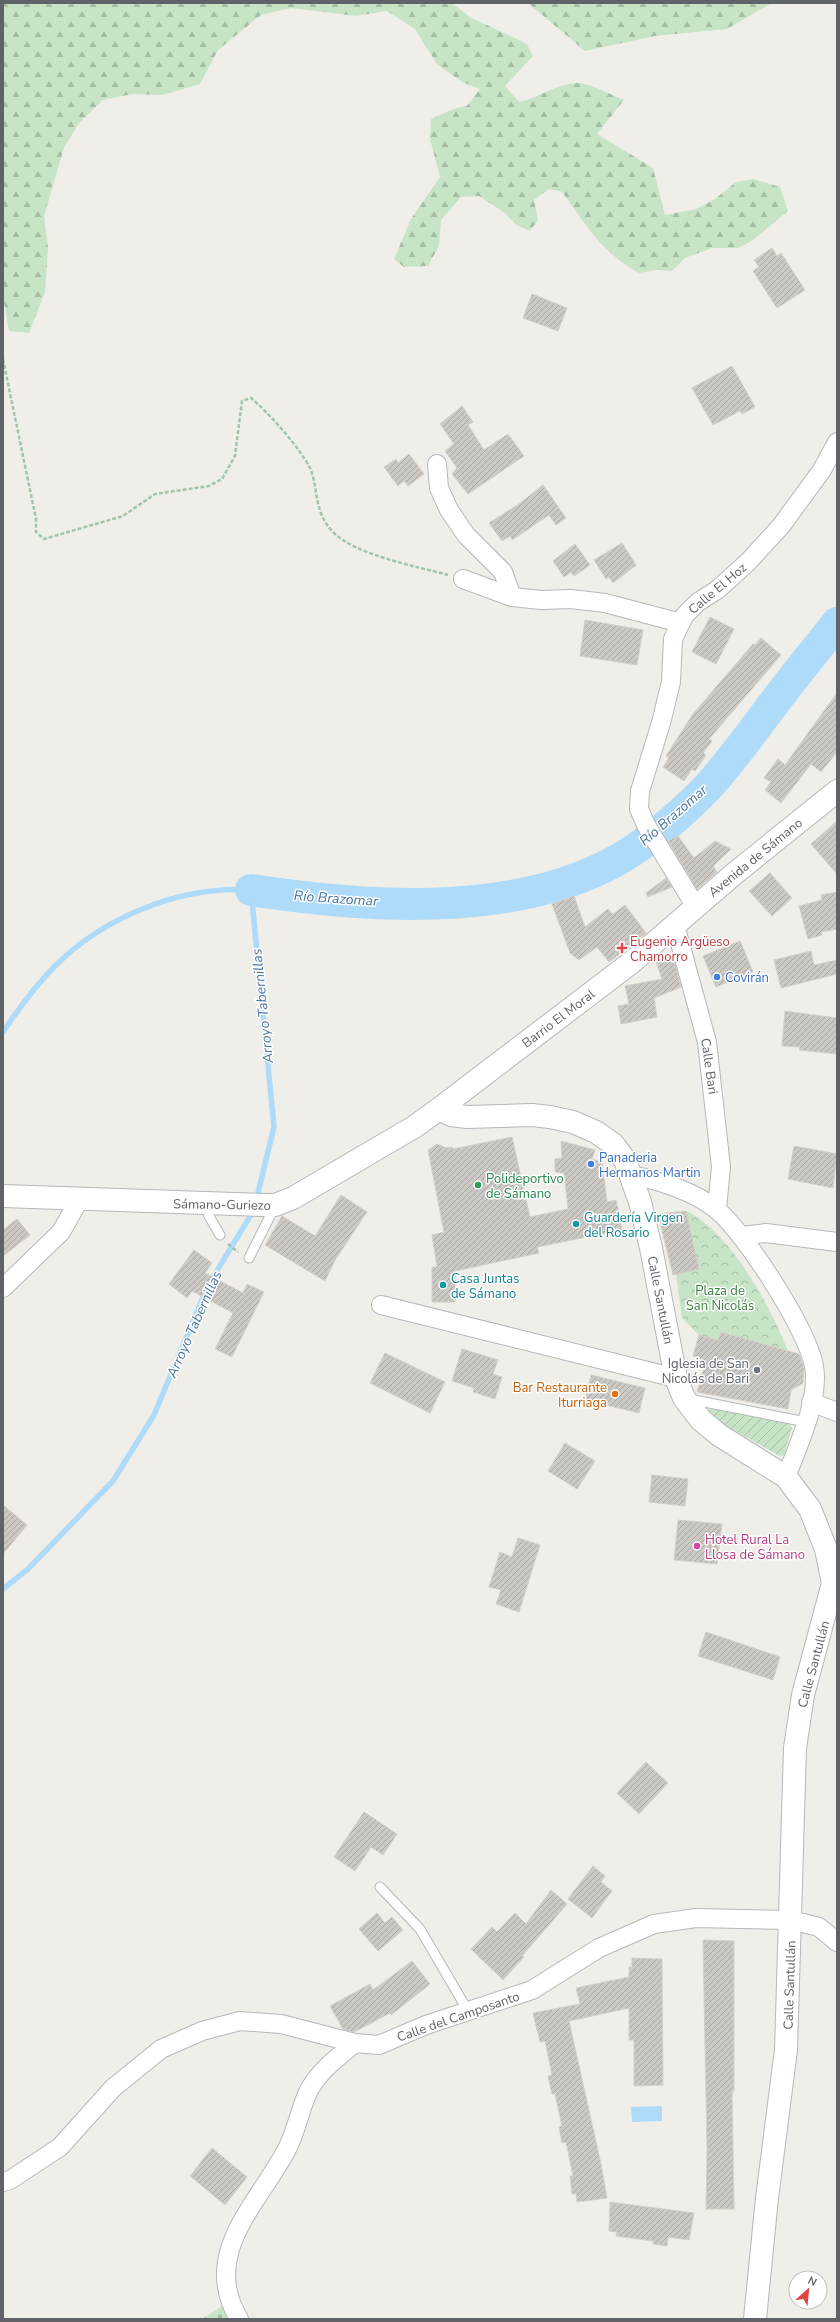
<svg xmlns="http://www.w3.org/2000/svg" width="840" height="2322" viewBox="0 0 840 2322" font-family="'Nunito Sans',sans-serif">
	<style>
		.forest { fill: url(#forest-firs) }
		.cemetery { fill: url(#cemetery-stones) }
		.park { fill: url(#park-crowns) }
		.garden { fill: url(#garden-furrows) }
		.water { fill: #aedbf9 }
		.lines { fill: none; stroke-linecap: round; stroke-linejoin: round }
		.stream { stroke: #aedbf9; stroke-width: 5.5 }
		.river { stroke: #aedbf9; stroke-width: 32 }
		.building { fill: url(#building-hatch); stroke: #d4d0c6 }
		.lane-casing { stroke: #b5b8bb; stroke-width: 11 }
		.street-casing { stroke: #b5b8bb; stroke-width: 20 }
		.secondary-casing { stroke: #b4b7bb; stroke-width: 24 }
		.path { stroke: #a0c6aa; stroke-width: 2.5; stroke-dasharray: 4 2; stroke-linecap: butt }
		.lane { stroke: #fff; stroke-width: 9 }
		.street { stroke: #fff; stroke-width: 18 }
		.secondary { stroke: #fff; stroke-width: 22 }
		.health-dot { fill: #e0444e; stroke: #fff; stroke-width: 1.5 }
		.shop-dot { fill: #3f7fe0; stroke: #fff; stroke-width: 1.5 }
		.leisure-dot { fill: #2e9e5b; stroke: #fff; stroke-width: 1.5 }
		.culture-dot { fill: #0f9aa8; stroke: #fff; stroke-width: 1.5 }
		.worship-dot { fill: #6b7280; stroke: #fff; stroke-width: 1.5 }
		.food-dot { fill: #e8710a; stroke: #fff; stroke-width: 1.5 }
		.hotel-dot { fill: #d1479c; stroke: #fff; stroke-width: 1.5 }
		.labels { text-anchor: middle; stroke-width: 3; stroke-linejoin: round; paint-order: stroke }
		.street-label { font-size: 13px; fill: #5f6367; stroke: #fff }
		.health-label { font-size: 13px; fill: #be3a42; stroke: #fff; text-anchor: start }
		.shop-label { font-size: 13px; fill: #366cbe; stroke: #fff; text-anchor: start }
		.leisure-label { font-size: 13px; fill: #27864d; stroke: #fff; text-anchor: start }
		.culture-label { font-size: 13px; fill: #0d838f; stroke: #fff; text-anchor: start }
		.park-label { font-size: 13px; fill: #3b813d; stroke: #fff }
		.worship-label { font-size: 13px; fill: #5b616d; stroke: #fff; text-anchor: end }
		.food-label { font-size: 13px; fill: #c56008; stroke: #fff; text-anchor: end }
		.hotel-label { font-size: 13px; fill: #b23c85; stroke: #fff; text-anchor: start }
		.water-label { font-size: 14px; font-style: italic; fill: #4776a2; stroke: #fff }
	</style>
	<defs>
		<pattern id="forest-firs" width="22" height="20" patternUnits="userSpaceOnUse"><rect width="22" height="20" fill="#c7e5c6"/><path d="M5 1l3.5 6h-7zM16 11l3.5 6h-7z" fill="#a5bda5"/></pattern>
		<pattern id="cemetery-stones" width="16" height="16" patternUnits="userSpaceOnUse"><rect width="16" height="16" fill="#c7e5c6"/><path d="M2 7V4a2 2 0 0 1 4 0v3zM10 15v-3a2 2 0 0 1 4 0v3z" fill="#a5bda5"/></pattern>
		<pattern id="park-crowns" width="20" height="18" patternUnits="userSpaceOnUse"><rect width="20" height="18" fill="#c7e5c6"/><path d="M2 6a3 3 0 1 1 6 0M12 15a3 3 0 1 1 6 0" fill="none" stroke="#a5bda5"/></pattern>
		<pattern id="garden-furrows" width="10" height="10" patternUnits="userSpaceOnUse"><rect width="10" height="10" fill="#c7e5c6"/><path d="M-1 1l2-2M0 10L10 0M9 11l2-2" fill="none" stroke="#a5bda5"/></pattern>
		<pattern id="building-hatch" width="6" height="6" patternUnits="userSpaceOnUse"><rect width="6" height="6" fill="#ccc9c4"/><path d="M-1 1l2-2M0 6l6-6M5 7l2-2" fill="none" stroke="#a9a7a3"/></pattern>
	</defs>
	<rect width="100%" height="100%" fill="#f0eee8"/>
	<!-- forest -->
	<path class="forest" d="M 3,3 L 452,3 L 470,17 L 527,44 L 533,56 L 505,86 L 519,102 C 538,98 560,82 579,83 C 591,84 612,95 624,100 L 597,134 L 653,168 L 665,215 L 696,209 L 715,199 L 736,182 L 753,179 L 780,187 L 788,211 L 752,241 L 738,248 L 712,248 L 685,258 L 672,271 L 656,270 L 639,273 C 600,251 588,227 562,192 L 549,189 L 534,200 L 538,220 L 530,231 L 516,225 L 505,213 L 479,196 L 461,197 L 441,220 L 439,246 L 428,266 L 404,267 L 394,259 L 411,219 L 440,177 L 430,139 L 431,119 L 453,109 L 467,106 L 480,89 L 462,82 L 437,64 L 415,29 L 387,11 L 356,16 L 291,8 L 261,15 L 218,50 L 200,84 L 162,95 L 132,94 L 103,100 L 79,123 L 64,148 L 44,216 L 48,248 L 45,292 L 29,333 L 9,331 L 3,297 Z
		M 528,3 L 772,3 L 727,29 L 655,36 L 585,51 Z"/>
	<!-- cemetery -->
	<path class="cemetery" d="M 224,2305 L 232,2319 L 202,2319 Z"/>
	<!-- park -->
	<path class="park" d="M 686,1211 C 731,1232 770,1306 788,1351 L 721,1332 L 718,1340 L 699,1335 L 682,1318 L 676,1274 Z"/>
	<!-- garden -->
	<path class="garden" d="M 714,1407 L 789,1424 L 792,1428 L 784,1455 L 780,1456 L 712,1418 L 708,1411 Z"/>
	<!-- water -->
	<path class="water" d="M 662,2106 L 662,2121 L 632,2122 L 631,2107 Z"/>
	<g class="lines">
		<!-- stream -->
		<path class="stream" d="M 3,1032 C 19,1008 35,986 55,966 C 105,916 181,886 251,890 L 274,1127 L 256,1201
			M 210,1282 L 254,1210
			M 3,1589 L 28,1569 L 113,1481 L 154,1415 L 206,1290"/>
		<!-- river -->
		<path class="river" d="M 251,890 C 363,907 506,918 610,864 C 645,846 676,819 704,791 C 730,764 751,733 774,703 C 794,676 816,650 837,623"/>
	</g>
	<!-- building -->
	<path class="building" d="M 772,248 L 777,256 L 781,253 L 805,290 L 777,308 L 753,271 L 759,267 L 754,260 Z
		M 532,294 L 567,308 L 558,331 L 523,318 Z
		M 732,366 L 755,407 L 742,414 L 740,411 L 713,425 L 692,388 Z
		M 462,406 L 473,422 L 468,425 L 484,450 L 508,434 L 524,456 L 468,494 L 452,474 L 457,468 L 445,451 L 454,444 L 440,424 Z
		M 409,454 L 424,474 L 408,486 L 404,481 L 398,486 L 384,467 L 396,459 L 398,463 Z
		M 543,485 L 566,518 L 556,525 L 549,515 L 512,540 L 510,536 L 502,541 L 489,523 L 519,504 Z
		M 622,543 L 636,565 L 613,583 L 609,577 L 606,579 L 594,560 Z
		M 575,544 L 590,565 L 574,576 L 571,572 L 564,577 L 553,561 Z
		M 710,617 L 734,629 L 716,664 L 692,652 Z
		M 585,620 L 643,630 L 637,665 L 580,656 Z
		M 761,638 L 781,655 L 709,739 L 712,741 L 703,753 L 706,755 L 695,771 L 692,769 L 684,781 L 663,767 L 669,758 L 666,756 L 693,714 L 753,644 L 755,645 Z
		M 837,693 L 837,752 L 821,772 L 811,764 L 781,803 L 765,790 L 771,782 L 764,778 L 778,759 L 785,765 Z
		M 837,821 L 837,874 L 811,844 Z
		M 678,836 L 694,858 L 715,841 L 731,849 L 713,866 L 717,872 L 697,889 L 668,841 Z
		M 770,873 L 792,898 L 772,916 L 749,891 Z
		M 666,878 L 672,887 L 648,897 L 646,893 Z
		M 837,892 L 837,929 L 821,932 L 822,935 L 808,939 L 799,906 L 822,900 L 821,895 Z
		M 574,896 L 585,927 L 608,909 L 613,914 L 625,905 L 646,933 L 609,962 L 597,947 L 579,960 L 570,953 L 552,904 Z
		M 740,941 L 753,972 L 716,987 L 703,956 Z
		M 811,951 L 814,965 L 837,960 L 837,974 L 781,988 L 774,960 Z
		M 672,953 L 681,987 L 654,998 L 657,1017 L 621,1024 L 618,1006 L 629,1004 L 625,986 L 662,979 L 655,959 Z
		M 785,1011 L 837,1018 L 837,1054 L 799,1050 L 800,1047 L 782,1046 Z
		M 512,1137 L 530,1217 L 568,1209 L 564,1173 L 555,1172 L 555,1159 L 562,1158 L 561,1141 L 595,1150 L 592,1159 L 602,1162 L 607,1202 L 616,1200 L 622,1230 L 537,1247 L 539,1253 L 455,1271 L 455,1302 L 432,1302 L 432,1267 L 437,1267 L 432,1235 L 444,1232 L 428,1150 L 437,1144 L 447,1148 L 452,1147 L 453,1149 Z
		M 794,1146 L 837,1154 L 833,1188 L 788,1179 Z
		M 341,1195 L 367,1212 L 335,1260 L 325,1281 L 265,1245 L 282,1216 L 315,1236 Z
		M 686,1211 L 699,1269 L 673,1275 L 658,1214 Z
		M 17,1219 L 30,1235 L 3,1256 L 3,1230 Z
		M 194,1250 L 212,1263 L 205,1273 L 243,1293 L 247,1284 L 264,1292 L 232,1357 L 215,1349 L 233,1313 L 192,1291 L 187,1298 L 169,1284 Z
		M 721,1332 L 799,1354 L 804,1368 L 803,1383 L 791,1390 L 788,1409 L 697,1392 L 706,1361 L 693,1356 L 699,1335 L 718,1340 Z
		M 462,1349 L 498,1360 L 493,1374 L 502,1377 L 495,1399 L 473,1392 L 474,1388 L 452,1381 Z
		M 385,1353 L 445,1382 L 430,1413 L 370,1383 Z
		M 591,1375 L 645,1388 L 639,1413 L 585,1400 Z
		M 565,1443 L 595,1461 L 577,1489 L 548,1471 Z
		M 652,1475 L 688,1479 L 685,1506 L 649,1502 Z
		M 3,1505 L 27,1525 L 3,1554 Z
		M 678,1520 L 722,1524 L 717,1564 L 674,1560 Z
		M 518,1538 L 540,1545 L 519,1612 L 496,1604 L 501,1590 L 489,1587 L 500,1552 L 512,1557 Z
		M 706,1632 L 780,1657 L 773,1680 L 698,1656 Z
		M 646,1762 L 668,1783 L 639,1814 L 617,1793 Z
		M 364,1812 L 397,1834 L 383,1855 L 371,1847 L 355,1871 L 334,1857 Z
		M 593,1866 L 605,1876 L 601,1882 L 612,1891 L 592,1918 L 568,1899 Z
		M 551,1890 L 567,1904 L 522,1956 L 524,1957 L 503,1980 L 471,1949 L 492,1927 L 497,1932 L 515,1913 L 526,1924 Z
		M 377,1913 L 385,1923 L 392,1917 L 403,1930 L 378,1951 L 359,1929 Z
		M 703,1940 L 734,1941 L 734,2091 L 732,2091 L 734,2209 L 706,2209 L 707,2149 Z
		M 632,1958 L 662,1959 L 663,2085 L 634,2086 L 634,2040 L 629,2040 L 629,2008 L 569,2021 L 601,2164 L 607,2198 L 577,2202 L 576,2194 L 572,2194 L 570,2176 L 573,2176 L 566,2142 L 562,2143 L 559,2127 L 562,2126 L 555,2094 L 552,2094 L 548,2076 L 552,2075 L 545,2041 L 540,2042 L 533,2013 L 580,2004 L 576,1988 L 629,1977 L 629,1967 L 632,1967 Z
		M 412,1961 L 430,1984 L 391,2015 L 390,2013 L 354,2032 L 343,2029 L 330,2006 L 370,1984 L 373,1990 Z
		M 212,2148 L 247,2177 L 225,2205 L 190,2176 Z
		M 610,2202 L 694,2213 L 689,2240 L 668,2237 L 667,2246 L 653,2244 L 653,2241 L 616,2236 L 617,2232 L 609,2231 Z"/>
	<g class="lines">
		<defs>
			<path id="lane" d="M 207,1204 L 209,1216 L 220,1235
				M 249,1258 L 275,1206
				M 689,1399 L 806,1422
				M 380,1887 L 420,1929 L 468,2011"/>
			<path id="street" d="M 437,464 L 439,488 L 449,510 L 466,535 L 503,572 L 512,597
				M 463,579 L 512,597 L 541,600 L 571,599 L 605,603 L 681,623
				M 696,907 L 646,825 L 639,809 L 640,791 L 661,723 L 671,682 L 673,639 L 684,616 L 698,602 L 717,590 L 748,562 L 781,526 L 822,470 L 837,442
				M 675,925 L 707,1042 L 721,1167 L 717,1209
				M 631,1175 C 658,1180 696,1192 717,1210 C 746,1234 807,1329 814,1366 C 820,1399 798,1446 786,1477
				M 742,1236 L 766,1233 L 837,1242
				M 3,1288 L 61,1232 L 79,1200
				M 381,1305 L 676,1378
				M 811,1402 L 837,1412
				M 3,2182 L 10,2180 L 60,2147 L 113,2088 L 161,2049 L 202,2031 L 240,2021 L 281,2024 L 355,2043
				M 239,2319 C 199,2253 261,2201 288,2147 C 297,2129 300,2108 309,2090 C 320,2070 338,2057 355,2043 L 379,2045 L 426,2025 L 532,1990 L 599,1948 L 654,1924 L 696,1918 L 791,1920 L 819,1927 L 837,1942"/>
			<path id="secondary" d="M 439,1109 L 451,1115 L 467,1117 L 532,1115 L 550,1117 L 573,1122 L 596,1132 L 613,1144 L 625,1160 L 640,1202 L 651,1248 L 676,1378 L 684,1398 L 701,1420 L 719,1435 L 786,1477 L 810,1509 L 826,1549 L 833,1583 L 803,1695 L 795,1748 L 786,2050 L 767,2198 L 755,2319
				M 3,1196 L 265,1205 L 275,1205 L 293,1198 L 414,1127 L 439,1109 L 632,962 L 734,874 L 837,791"/>
		</defs>
		<!-- lane casing -->
		<use href="#lane" class="lane-casing"/>
		<!-- street casing -->
		<use href="#street" class="street-casing"/>
		<!-- secondary casing -->
		<use href="#secondary" class="secondary-casing"/>
		<!-- path -->
		<path class="path" d="M 3,359 L 36,519 L 36,532 L 44,539 L 123,516 L 155,494 L 209,486 L 222,479 L 235,456 L 242,401 L 251,398 C 268,412 300,448 310,468 C 319,489 313,510 332,531 C 354,555 416,566 448,575
			M 228,1244 L 238,1252"/>
		<!-- lane -->
		<use href="#lane" class="lane"/>
		<!-- street -->
		<use href="#street" class="street"/>
		<!-- secondary -->
		<use href="#secondary" class="secondary"/>
	</g>
	<!-- markers -->
	<path class="health-dot" d="M620 942h4v4h4v4h-4v4h-4v-4h-4v-4h4z"/>
	<g class="shop-dot">
		<circle cx="717" cy="977" r="4"/>
		<circle cx="591" cy="1164" r="4"/>
	</g>
	<circle class="leisure-dot" cx="478" cy="1185" r="4"/>
	<g class="culture-dot">
		<circle cx="576" cy="1224" r="4"/>
		<circle cx="443" cy="1285" r="4"/>
	</g>
	<circle class="worship-dot" cx="757" cy="1370" r="4"/>
	<circle class="food-dot" cx="615" cy="1394" r="4"/>
	<circle class="hotel-dot" cx="697" cy="1546" r="4"/>
	<g class="labels">
		<!-- street labels -->
		<g class="street-label">
			<text transform="translate(717 588) rotate(-40)" y="5">Calle El Hoz</text>
			<text transform="translate(755 857) rotate(-39)" y="5">Avenida de Sámano</text>
			<text transform="translate(558 1018) rotate(-37)" y="5">Barrio El Moral</text>
			<text transform="translate(710 1066) rotate(82)" y="5">Calle Bari</text>
			<text transform="translate(222 1204) rotate(1)" y="5">Sámano-Guriezo</text>
			<text transform="translate(661 1300) rotate(79)" y="5">Calle Santullán</text>
			<text transform="translate(813 1664) rotate(-75)" y="5">Calle Santullán</text>
			<text transform="translate(789 1985) rotate(-88)" y="5">Calle Santullán</text>
			<text transform="translate(458 2016) rotate(-19)" y="5">Calle del Camposanto</text>
		</g>
		<!-- health labels -->
		<g class="health-label">
			<text x="630" y="946">Eugenio Argüeso<tspan x="630" dy="15">Chamorro</tspan></text>
		</g>
		<!-- shop labels -->
		<g class="shop-label">
			<text x="725" y="982">Covirán</text>
			<text x="599" y="1162">Panaderia<tspan x="599" dy="15">Hermanos Martin</tspan></text>
		</g>
		<!-- leisure labels -->
		<g class="leisure-label">
			<text x="486" y="1183">Polideportivo<tspan x="486" dy="15">de Sámano</tspan></text>
		</g>
		<!-- culture labels -->
		<g class="culture-label">
			<text x="584" y="1222">Guardería Virgen<tspan x="584" dy="15">del Rosario</tspan></text>
			<text x="451" y="1283">Casa Juntas<tspan x="451" dy="15">de Sámano</tspan></text>
		</g>
		<!-- park labels -->
		<g class="park-label">
			<text x="720" y="1295">Plaza de<tspan x="720" dy="15">San Nicolás</tspan></text>
		</g>
		<!-- worship labels -->
		<g class="worship-label">
			<text x="749" y="1368">Iglesia de San<tspan x="749" dy="15">Nicolás de Bari</tspan></text>
		</g>
		<!-- food labels -->
		<g class="food-label">
			<text x="607" y="1392">Bar Restaurante<tspan x="607" dy="15">Iturriaga</tspan></text>
		</g>
		<!-- hotel labels -->
		<g class="hotel-label">
			<text x="705" y="1544">Hotel Rural La<tspan x="705" dy="15">Llosa de Sámano</tspan></text>
		</g>
		<!-- water labels -->
		<g class="water-label">
			<text transform="translate(673 815) rotate(-41)" y="5">Río Brazomar</text>
			<text transform="translate(336 898) rotate(4)" y="5">Río Brazomar</text>
			<text transform="translate(262 1006) rotate(-96)" y="5">Arroyo Tabernillas</text>
			<text transform="translate(194 1324) rotate(-66)" y="5">Arroyo Tabernillas</text>
		</g>
	</g>
	<!-- border -->
	<rect width="840" height="2322" fill="none" stroke="#5f6367" stroke-width="8"/>
	<!-- north arrow -->
	<g transform="translate(808 2290) rotate(27)"><circle r="19" fill="#ffffff" stroke="#bfc1c2"/>
	<path d="M0-3L7 15L0 10L-7 15Z" fill="#de4840"/>
	<text y="-6" font-size="11" font-weight="bold" text-anchor="middle" fill="#5f6367">N</text>
	</g>
</svg>
